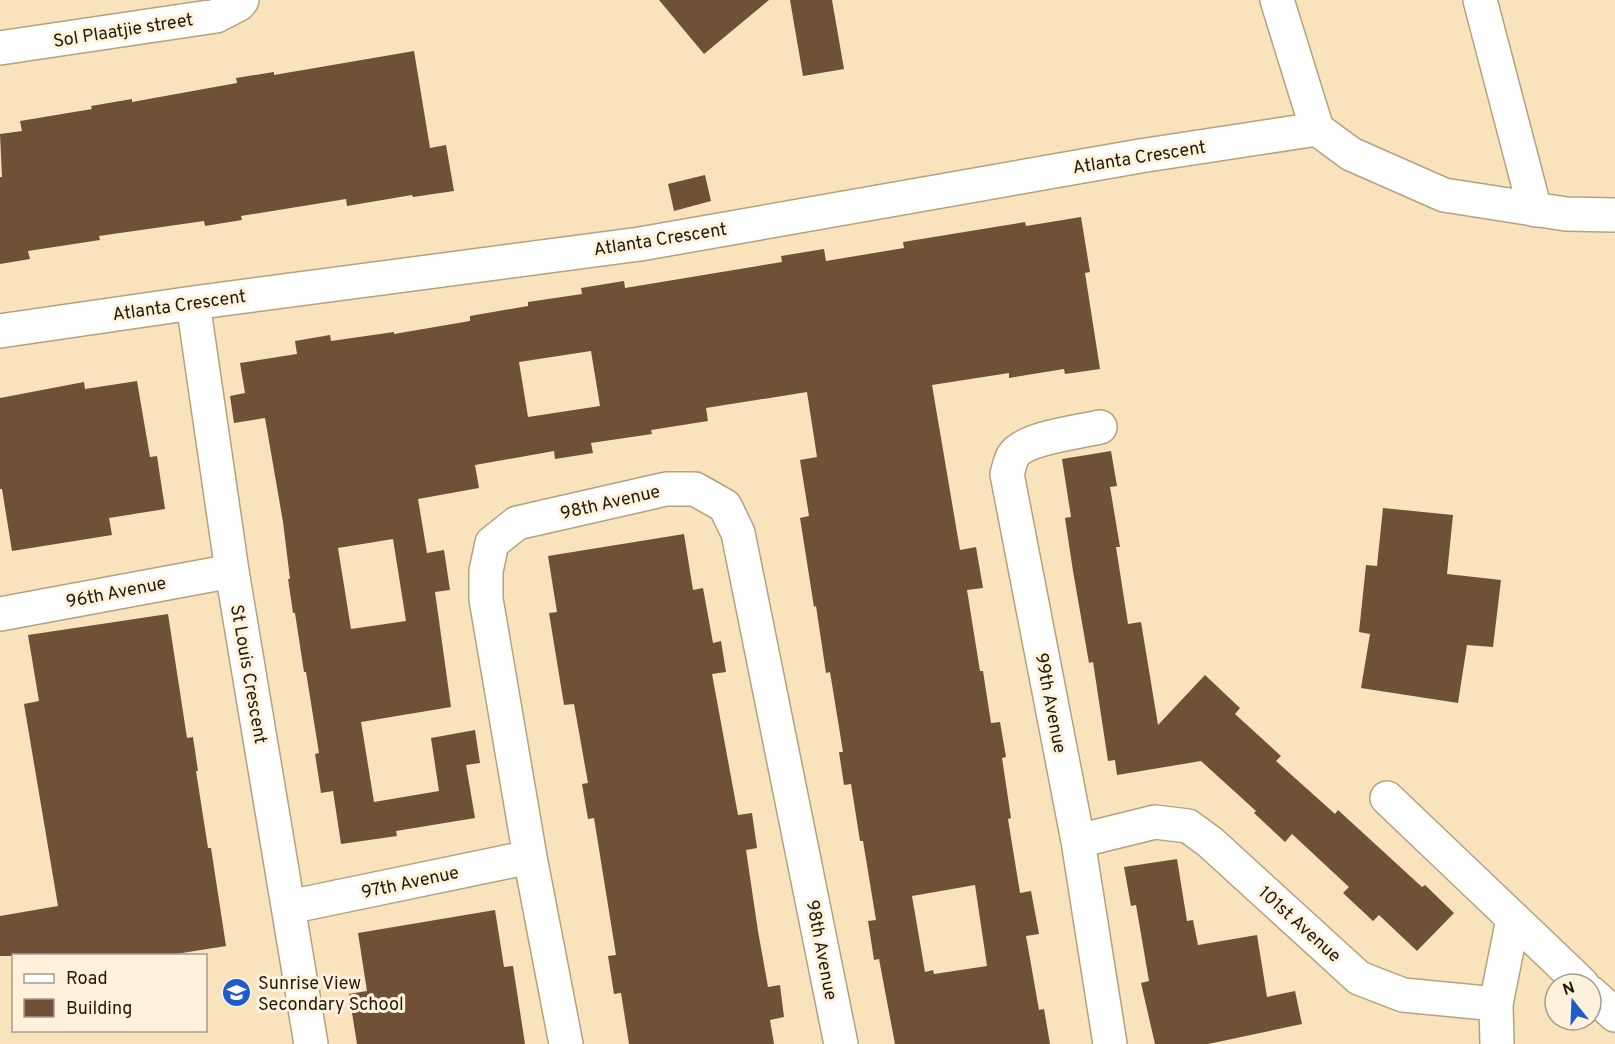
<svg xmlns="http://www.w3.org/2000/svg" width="1615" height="1044" viewBox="0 0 1615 1044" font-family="Overpass,sans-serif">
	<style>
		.building { fill: #6f5137; fill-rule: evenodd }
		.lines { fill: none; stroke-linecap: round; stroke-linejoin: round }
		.minor-casing { stroke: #b6a17d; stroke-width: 36 }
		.minor { stroke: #fff; stroke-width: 33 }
		.labels { text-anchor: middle; stroke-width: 6; stroke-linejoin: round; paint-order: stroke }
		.street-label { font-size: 18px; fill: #211a0b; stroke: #fff1db }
		.poi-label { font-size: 18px; fill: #211a0b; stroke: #fff1db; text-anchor: start }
	</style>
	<rect width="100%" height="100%" fill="#f9e3bd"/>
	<!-- building -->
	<path class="building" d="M 659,0 L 769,0 L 704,54 Z
		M 790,0 L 832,0 L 844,69 L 803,76 Z
		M 414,51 L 430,148 L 446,145 L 454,191 L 413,197 L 412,195 L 347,206 L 346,199 L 241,216 L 242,220 L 205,226 L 204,221 L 99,236 L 100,240 L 28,251 L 30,259 L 0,264 L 0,177 L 2,177 L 0,134 L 22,131 L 20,121 L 92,109 L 91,106 L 132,99 L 132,102 L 237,83 L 236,78 L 274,72 L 274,75 Z
		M 705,175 L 711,201 L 674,211 L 668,184 Z
		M 1081,217 L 1090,272 L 1085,273 L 1100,369 L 1065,374 L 1064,369 L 1009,378 L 1009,373 L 932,385 L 960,550 L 976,547 L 983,588 L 967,590 L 980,671 L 983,671 L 991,723 L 1000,722 L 1006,757 L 1002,758 L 1011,818 L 1008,819 L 1020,893 L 1031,891 L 1039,934 L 1026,936 L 1039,1010 L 1044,1009 L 1050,1044 L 895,1044 L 879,959 L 874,960 L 868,921 L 876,920 L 863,841 L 860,841 L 851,784 L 844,785 L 839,752 L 843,752 L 830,672 L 826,673 L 816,606 L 814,607 L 800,518 L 809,516 L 800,460 L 817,457 L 807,392 L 706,408 L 708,421 L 651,430 L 652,434 L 591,443 L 593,453 L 555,459 L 554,451 L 475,465 L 479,488 L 418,499 L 427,553 L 444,550 L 450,590 L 435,592 L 451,707 L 361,722 L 374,802 L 439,791 L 431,738 L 475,730 L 480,763 L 466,765 L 475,818 L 396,831 L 397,836 L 341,844 L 333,791 L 321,793 L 315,754 L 319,753 L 306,672 L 304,672 L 295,613 L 293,613 L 288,579 L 290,579 L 283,522 L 265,418 L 234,423 L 230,396 L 245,393 L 240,363 L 297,354 L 295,341 L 330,335 L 331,341 L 394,332 L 394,334 L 470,321 L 470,316 L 528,306 L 528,302 L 582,294 L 581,288 L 624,281 L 625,288 L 782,262 L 781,256 L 824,249 L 826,261 L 904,248 L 903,242 L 1025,222 L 1026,226 ZM 591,351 L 600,406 L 528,417 L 519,362 ZM 393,539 L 406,621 L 351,629 L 338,548 ZM 975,885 L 987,966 L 934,974 L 933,970 L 925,972 L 912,896 Z
		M 137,381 L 150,457 L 157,456 L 165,509 L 109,518 L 112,535 L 12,551 L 2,489 L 0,489 L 0,398 L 84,382 L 85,389 Z
		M 1111,451 L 1117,486 L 1110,487 L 1120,547 L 1116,547 L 1128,624 L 1141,622 L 1158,725 L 1205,675 L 1240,708 L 1235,714 L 1281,756 L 1276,761 L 1335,814 L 1338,810 L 1422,887 L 1425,885 L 1454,913 L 1417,951 L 1379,915 L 1373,921 L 1343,893 L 1349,887 L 1292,834 L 1285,842 L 1254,813 L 1256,811 L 1201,761 L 1117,775 L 1115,760 L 1108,761 L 1093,662 L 1089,663 L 1073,571 L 1065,518 L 1071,517 L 1062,459 Z
		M 1383,508 L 1453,515 L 1447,574 L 1501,580 L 1493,647 L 1467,645 L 1458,703 L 1361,688 L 1370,634 L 1359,632 L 1366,565 L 1377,566 Z
		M 684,534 L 693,590 L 703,588 L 713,643 L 721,641 L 726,672 L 712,674 L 738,815 L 752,813 L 757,848 L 746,850 L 758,931 L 768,987 L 780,985 L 784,1017 L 770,1020 L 774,1044 L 629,1044 L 621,993 L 614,994 L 608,956 L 616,955 L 594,818 L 588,819 L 582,784 L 588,783 L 574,704 L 564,705 L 549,613 L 557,612 L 548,556 Z
		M 168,614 L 187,738 L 193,737 L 198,771 L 196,771 L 208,848 L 211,848 L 226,946 L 163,956 L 0,956 L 0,916 L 58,906 L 24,704 L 39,701 L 28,635 Z
		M 1177,859 L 1187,921 L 1193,920 L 1198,945 L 1257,935 L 1267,997 L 1295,991 L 1302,1024 L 1208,1044 L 1155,1044 L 1141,983 L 1149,981 L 1136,905 L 1131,906 L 1124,867 Z
		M 495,910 L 504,967 L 513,966 L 525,1044 L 357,1044 L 349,994 L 367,991 L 358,933 Z"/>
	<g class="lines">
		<defs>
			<path id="minor" d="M 1277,0 L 1317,129 L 1351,154 L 1444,195 L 1566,214 L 1615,215
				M 1480,0 L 1535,210
				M 0,48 L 216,16 L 239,4 L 242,0
				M 193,303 L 232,571 L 311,1044
				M 0,331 L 193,303 L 640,244 L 1140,156 L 1317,129
				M 1100,427 C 1080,432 1023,438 1013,456 C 1010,461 1009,468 1007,474 L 1078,841 L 1110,1044
				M 0,614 L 232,571
				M 1387,798 L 1582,984
				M 1078,841 L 1155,822 L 1188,826 L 1210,842 L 1359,978 L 1403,995 L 1496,1004
				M 289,907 L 530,857
				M 1591,993 L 1615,1015
				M 566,1044 L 530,857 L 486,599 L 486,571 L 492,543 L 517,523 L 666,489 L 695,489 L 725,506 L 738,533 L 841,1044
				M 1497,1044 L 1496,1004 L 1513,919"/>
		</defs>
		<!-- minor casing -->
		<use href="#minor" class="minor-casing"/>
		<!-- minor -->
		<use href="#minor" class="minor"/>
	</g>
	<!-- icons -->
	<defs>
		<symbol id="school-disc" viewBox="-11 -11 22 22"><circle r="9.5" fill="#205cc9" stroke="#fff1db"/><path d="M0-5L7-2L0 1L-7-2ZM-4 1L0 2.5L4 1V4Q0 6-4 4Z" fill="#fff"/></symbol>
	</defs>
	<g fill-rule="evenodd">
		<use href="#school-disc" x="220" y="976" width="33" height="33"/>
	</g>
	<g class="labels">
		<!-- street labels -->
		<g class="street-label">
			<text transform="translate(123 30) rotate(-9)" y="6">Sol Plaatjie street</text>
			<text transform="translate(1139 157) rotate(-9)" y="6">Atlanta Crescent</text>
			<text transform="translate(660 239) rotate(-9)" y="6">Atlanta Crescent</text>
			<text transform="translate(179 305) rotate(-8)" y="6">Atlanta Crescent</text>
			<text transform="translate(610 502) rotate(-13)" y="6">98th Avenue</text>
			<text transform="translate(116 592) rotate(-11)" y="6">96th Avenue</text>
			<text transform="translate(249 674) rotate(80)" y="6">St Louis Crescent</text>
			<text transform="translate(1051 703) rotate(79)" y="6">99th Avenue</text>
			<text transform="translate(410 882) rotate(-12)" y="6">97th Avenue</text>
			<text transform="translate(1300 924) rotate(42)" y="6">101st Avenue</text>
			<text transform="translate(822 950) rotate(79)" y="6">98th Avenue</text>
		</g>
		<!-- poi labels -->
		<g class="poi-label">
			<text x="258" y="989">Sunrise View<tspan x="258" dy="21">Secondary School</tspan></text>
		</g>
	</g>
	<!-- legend -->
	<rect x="12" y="954" width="195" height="78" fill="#fff1db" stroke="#a69b88" stroke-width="1.5"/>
	<rect x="24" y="974" width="30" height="9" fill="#ffffff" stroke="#a69b88" stroke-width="1.5"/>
	<text x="66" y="984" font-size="18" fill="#211a0b">Road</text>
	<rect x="24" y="999" width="30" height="18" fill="#6f5137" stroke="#a69b88" stroke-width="1.5"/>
	<text x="66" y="1014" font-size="18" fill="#211a0b">Building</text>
	<!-- north arrow -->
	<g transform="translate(1573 1002) rotate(342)"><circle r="28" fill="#fff1db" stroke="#a69b88" stroke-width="1.5"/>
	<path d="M0-4.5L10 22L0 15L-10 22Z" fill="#205cc9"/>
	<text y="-9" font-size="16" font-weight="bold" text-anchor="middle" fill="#211a0b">N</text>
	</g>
</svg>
